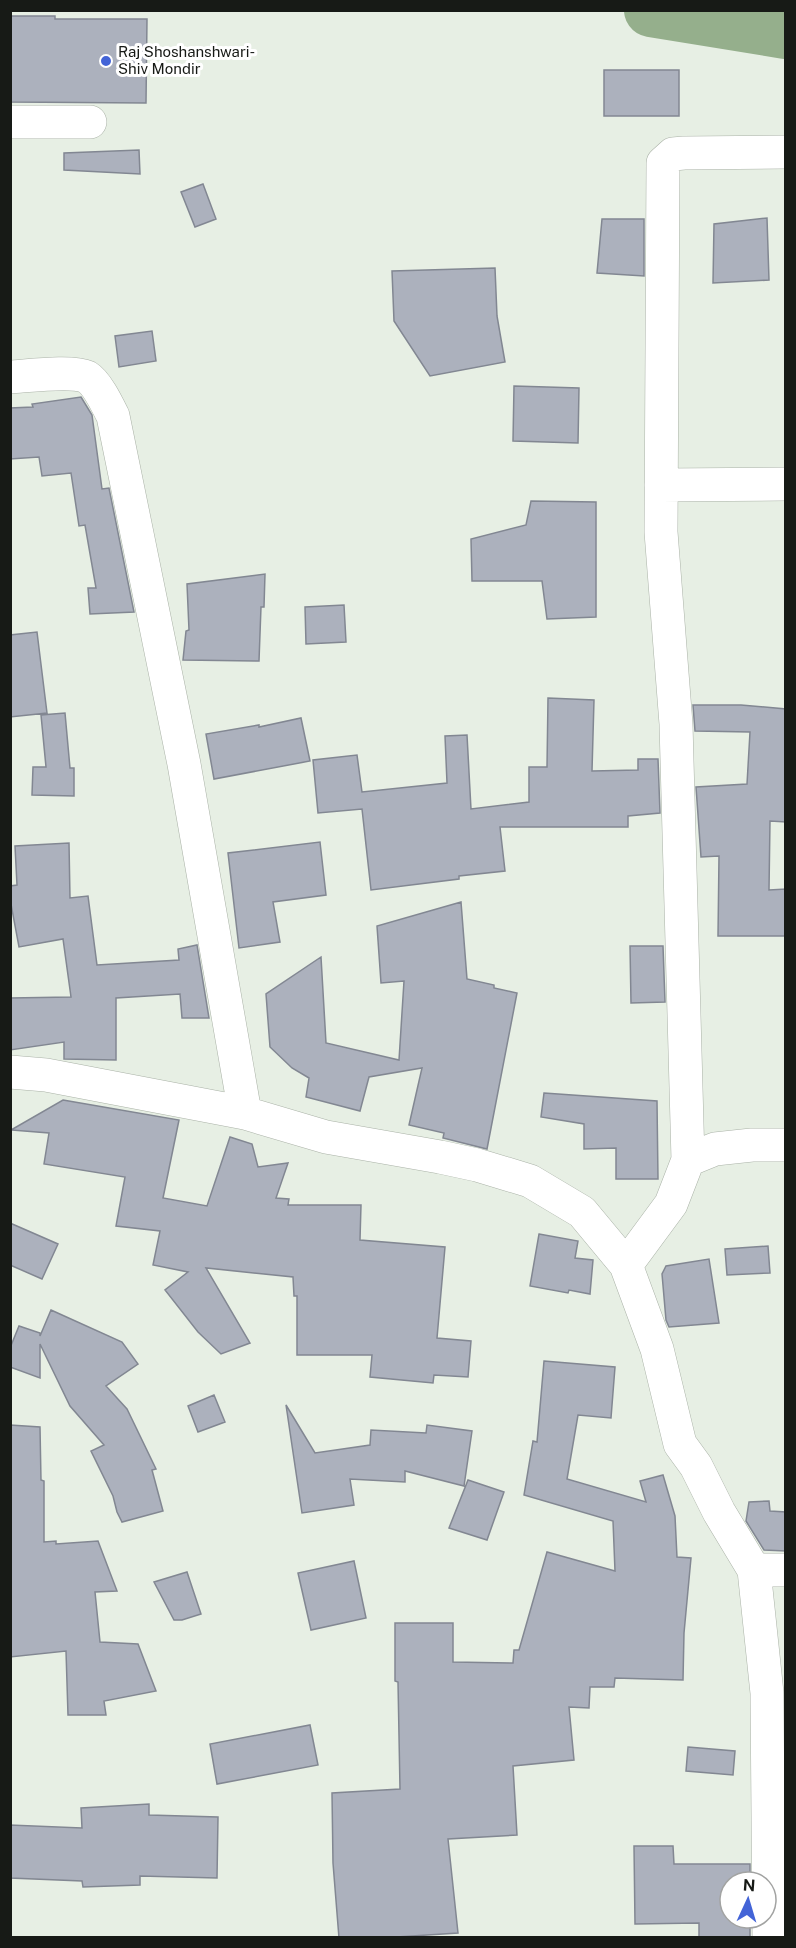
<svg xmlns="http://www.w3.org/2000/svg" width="796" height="1948" viewBox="0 0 796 1948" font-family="'Public Sans',sans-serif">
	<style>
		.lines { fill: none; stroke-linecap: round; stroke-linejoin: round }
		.river { stroke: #95af8c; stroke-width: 54 }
		.building { fill: #acb1bd; stroke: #828792; stroke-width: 1.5 }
		.minor-casing { stroke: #aab2a7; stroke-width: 34 }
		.minor { stroke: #fff; stroke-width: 33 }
		.poi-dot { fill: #4364d7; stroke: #fff; stroke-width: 2 }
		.labels { text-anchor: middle; stroke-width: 6; stroke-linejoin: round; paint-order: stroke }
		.poi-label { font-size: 15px; fill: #171a16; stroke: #fff; text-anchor: start }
	</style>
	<rect width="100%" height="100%" fill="#e7efe4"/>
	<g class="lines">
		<!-- river -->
		<path class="river" d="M 651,10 L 786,32"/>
	</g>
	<!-- building -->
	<path class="building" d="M 10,16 L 55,16 L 55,19 L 147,19 L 146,103 L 10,102 Z
		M 604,70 L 679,70 L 679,116 L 604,116 Z
		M 139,150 L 140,174 L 64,170 L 64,153 Z
		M 203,184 L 216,219 L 195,227 L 181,192 Z
		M 767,218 L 769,280 L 713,283 L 714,224 Z
		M 602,219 L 644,219 L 644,276 L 597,273 Z
		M 495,268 L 497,316 L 505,362 L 430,376 L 394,321 L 392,271 Z
		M 152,331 L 156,361 L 119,367 L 115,336 Z
		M 514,386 L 579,388 L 578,443 L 513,441 Z
		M 81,397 L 92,415 L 102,489 L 109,488 L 134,612 L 90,614 L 88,588 L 96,588 L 85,525 L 79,526 L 71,473 L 42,476 L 39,457 L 10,459 L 10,408 L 33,407 L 32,404 Z
		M 531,501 L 596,502 L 596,617 L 547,619 L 542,581 L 472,581 L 471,539 L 526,525 Z
		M 265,574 L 264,607 L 261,607 L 259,661 L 183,660 L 186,631 L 189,630 L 187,584 Z
		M 344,605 L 346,642 L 306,644 L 305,607 Z
		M 37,632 L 47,713 L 10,717 L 10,635 Z
		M 548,698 L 594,700 L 592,771 L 638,770 L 638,759 L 658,759 L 660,813 L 628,816 L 628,827 L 500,827 L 505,871 L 459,876 L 459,879 L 371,890 L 362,809 L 318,813 L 313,760 L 357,755 L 362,792 L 447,783 L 445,736 L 467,735 L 471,809 L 529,802 L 529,767 L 547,767 Z
		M 693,705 L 741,705 L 786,709 L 786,822 L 770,821 L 769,890 L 786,889 L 786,936 L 718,936 L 719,856 L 701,857 L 696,787 L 747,784 L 750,732 L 695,731 Z
		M 65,713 L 70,768 L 74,768 L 74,796 L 32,795 L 33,767 L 46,767 L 41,715 Z
		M 301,718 L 310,761 L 214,779 L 206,734 L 259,725 L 259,727 Z
		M 320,842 L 326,895 L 273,902 L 280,942 L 239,948 L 228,853 Z
		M 69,843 L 70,898 L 88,896 L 97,965 L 179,960 L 178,949 L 197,945 L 209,1018 L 182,1018 L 180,994 L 116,998 L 116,1060 L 64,1059 L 64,1042 L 10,1050 L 10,998 L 71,997 L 63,939 L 19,947 L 10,899 L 10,886 L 17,885 L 15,846 Z
		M 461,902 L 467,979 L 494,985 L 494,988 L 517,993 L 487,1149 L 443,1138 L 444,1133 L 409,1125 L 422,1068 L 369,1077 L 360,1111 L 306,1097 L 309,1078 L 292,1068 L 270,1047 L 266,994 L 321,957 L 326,1043 L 399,1060 L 404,981 L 381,983 L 377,926 Z
		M 630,946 L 663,946 L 665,1002 L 631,1003 Z
		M 544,1093 L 657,1101 L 658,1179 L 616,1179 L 616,1148 L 584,1149 L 584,1124 L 541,1117 Z
		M 63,1100 L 179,1120 L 163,1198 L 207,1206 L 230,1137 L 252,1144 L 258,1167 L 288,1163 L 276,1198 L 289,1199 L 288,1205 L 361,1205 L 360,1240 L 445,1247 L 437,1338 L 471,1341 L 468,1377 L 434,1375 L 433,1383 L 370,1377 L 372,1355 L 297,1355 L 297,1296 L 294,1296 L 293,1277 L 206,1268 L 250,1343 L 221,1354 L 198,1332 L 165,1290 L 188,1272 L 153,1265 L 160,1231 L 116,1226 L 125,1177 L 44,1164 L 49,1133 L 11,1130 Z
		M 10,1223 L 58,1244 L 42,1279 L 10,1265 Z
		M 539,1234 L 578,1241 L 575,1258 L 593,1260 L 590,1294 L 569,1290 L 568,1293 L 530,1286 Z
		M 768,1246 L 770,1273 L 727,1275 L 725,1249 Z
		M 709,1259 L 719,1323 L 669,1327 L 666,1320 L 662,1274 L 666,1266 Z
		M 51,1310 L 122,1342 L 138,1364 L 106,1386 L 127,1409 L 156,1469 L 152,1470 L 163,1511 L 122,1522 L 117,1512 L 113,1496 L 91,1451 L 104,1445 L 70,1406 L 40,1344 L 40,1378 L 10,1367 L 10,1348 L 19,1326 L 40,1333 L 40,1336 Z
		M 544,1361 L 615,1367 L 611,1418 L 578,1415 L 567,1479 L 646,1502 L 640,1481 L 663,1475 L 675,1516 L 677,1557 L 691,1558 L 684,1633 L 683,1680 L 615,1678 L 614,1687 L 590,1687 L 589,1708 L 569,1707 L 574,1760 L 513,1766 L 517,1835 L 448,1839 L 458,1933 L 381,1938 L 339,1938 L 333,1863 L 332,1793 L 400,1789 L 398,1682 L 395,1681 L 395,1623 L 453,1623 L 453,1662 L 513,1663 L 514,1650 L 519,1650 L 547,1552 L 615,1571 L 613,1521 L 524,1495 L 533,1441 L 537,1442 Z
		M 214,1395 L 225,1422 L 198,1432 L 188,1406 Z
		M 286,1405 L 315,1453 L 370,1445 L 371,1430 L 426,1433 L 427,1425 L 472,1431 L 464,1486 L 405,1471 L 405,1482 L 350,1479 L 354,1505 L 302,1513 Z
		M 10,1425 L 40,1427 L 41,1480 L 44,1481 L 44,1542 L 56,1541 L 56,1544 L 98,1541 L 117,1591 L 95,1592 L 100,1642 L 138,1644 L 156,1691 L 104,1701 L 106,1715 L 68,1715 L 66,1651 L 10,1657 Z
		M 468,1480 L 504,1492 L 487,1540 L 449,1528 Z
		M 769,1501 L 770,1511 L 786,1512 L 786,1551 L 764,1550 L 746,1521 L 749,1502 Z
		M 354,1561 L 366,1618 L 311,1630 L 298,1573 Z
		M 187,1572 L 201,1614 L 182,1620 L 174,1620 L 154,1582 Z
		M 310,1725 L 318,1765 L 217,1784 L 210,1744 Z
		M 688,1747 L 735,1751 L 733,1775 L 686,1771 Z
		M 149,1804 L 149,1815 L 218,1817 L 217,1878 L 140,1876 L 140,1885 L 83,1887 L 82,1881 L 10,1878 L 10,1825 L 82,1828 L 81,1808 Z
		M 634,1846 L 673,1846 L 674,1864 L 750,1864 L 750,1882 L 730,1882 L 730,1918 L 750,1918 L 750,1938 L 699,1938 L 699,1923 L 635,1924 Z"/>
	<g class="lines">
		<defs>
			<path id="minor" d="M 10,122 L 90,122
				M 10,377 C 28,376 72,370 87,377 C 97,383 108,406 113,416 L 184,764 L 245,1113
				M 661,485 L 786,484
				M 10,1072 L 46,1075 L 245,1113 L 326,1137 L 440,1157 L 477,1165 L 530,1181 L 582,1212 L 626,1265 L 657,1349 L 680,1444 L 696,1466 L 719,1512 L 754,1570 L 767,1693 L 769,1938
				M 688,1160 L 715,1149 L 752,1145 L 786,1145
				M 626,1265 L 671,1204 L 688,1160 L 676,724 L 661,532 L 663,163 L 673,154 L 684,153 L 786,152
				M 754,1570 L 786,1570"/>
		</defs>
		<!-- minor casing -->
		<use href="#minor" class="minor-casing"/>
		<!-- minor -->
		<use href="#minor" class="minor"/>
	</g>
	<!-- markers -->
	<circle class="poi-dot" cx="106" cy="61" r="6"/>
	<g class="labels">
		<!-- poi labels -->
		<g class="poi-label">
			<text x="118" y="57">Raj Shoshanshwari-<tspan x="118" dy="17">Shiv Mondir</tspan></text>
		</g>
	</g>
	<!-- border -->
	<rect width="796" height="1948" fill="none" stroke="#171a16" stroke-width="24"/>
	<!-- north arrow -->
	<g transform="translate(748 1900) rotate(4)"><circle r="28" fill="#ffffff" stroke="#a2a3a2" stroke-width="1.5"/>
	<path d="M0-4.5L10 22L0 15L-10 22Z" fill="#4364d7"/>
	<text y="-9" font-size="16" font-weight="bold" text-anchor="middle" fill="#171a16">N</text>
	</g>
</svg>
